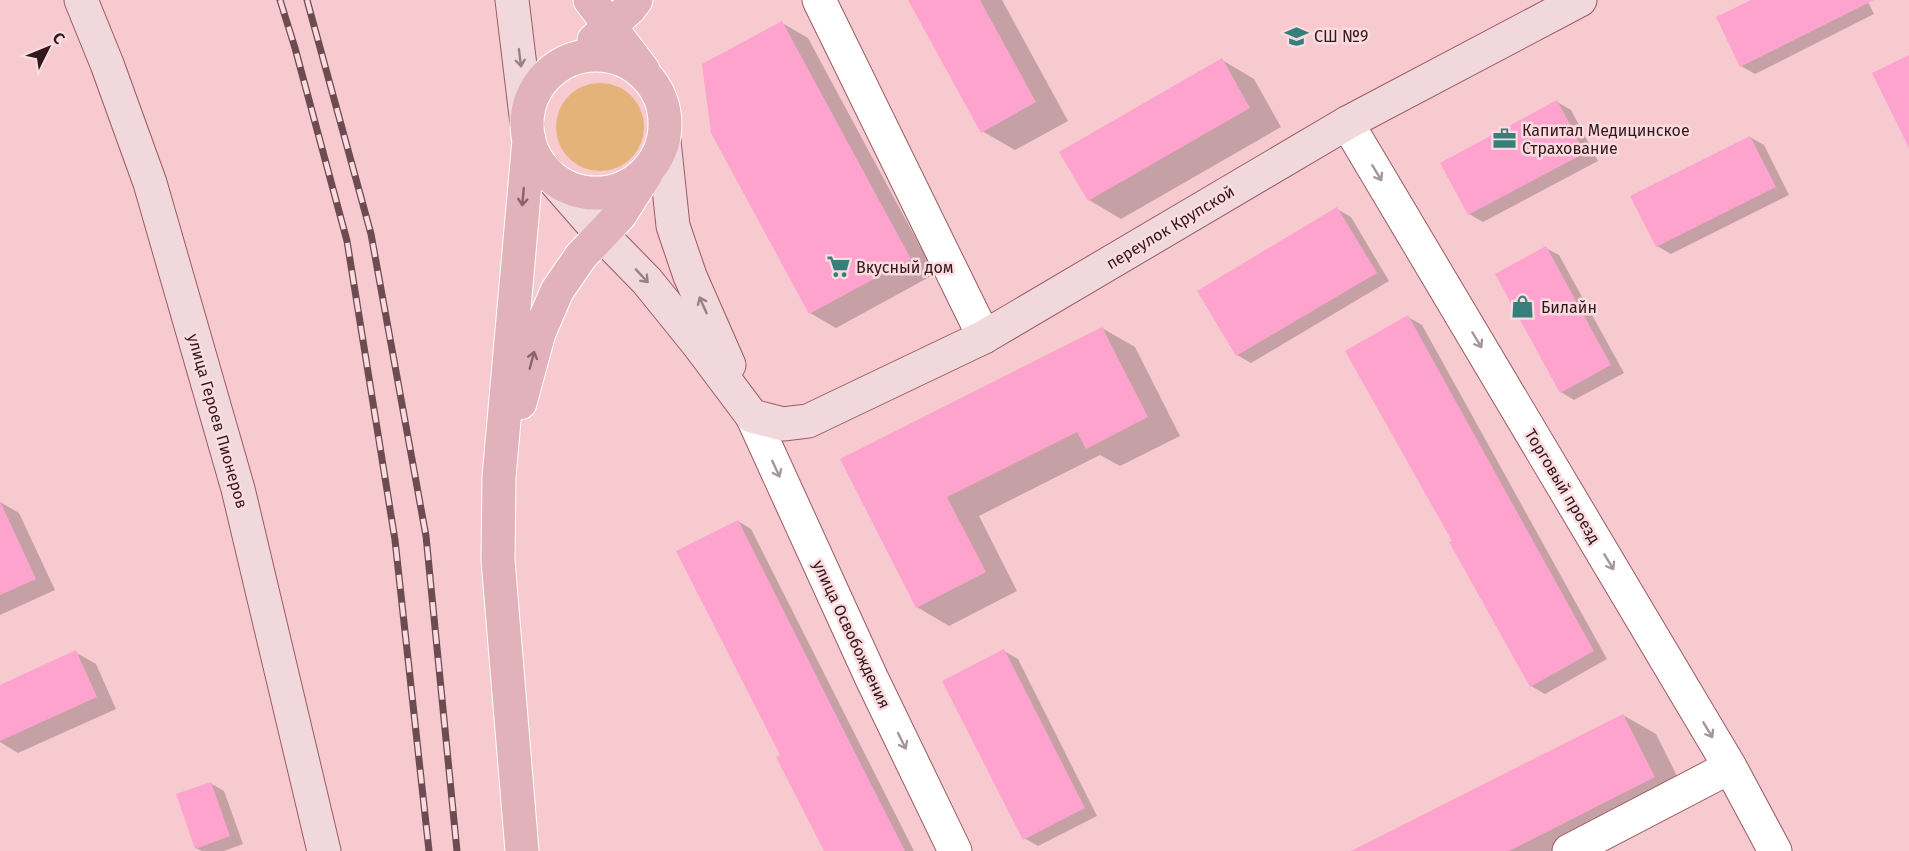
<svg xmlns="http://www.w3.org/2000/svg" width="1909" height="851" viewBox="0 0 1909 851" font-family="'Fira Sans',sans-serif">
	<style>
		.green { fill: #e4b379 }
		.shadow { fill: #0003 }
		.building { fill: #fda3ce }
		.lines { fill: none; stroke-linecap: round; stroke-linejoin: round }
		.street-casing { stroke: #9b5a64; stroke-width: 35 }
		.secondary-casing { stroke: #9b5a64; stroke-width: 35 }
		.primary-casing { stroke: #fff; stroke-width: 35 }
		.street { stroke: #fff; stroke-width: 33 }
		.secondary { stroke: #f0d8dc; stroke-width: 33 }
		.primary { stroke: #e1b2b9; stroke-width: 33 }
		.rail-casing { stroke: #6d4c51; stroke-width: 7 }
		.rail { stroke: #fadbdf; stroke-width: 4.5; stroke-dasharray: 14; stroke-linecap: butt }
		.oneway { stroke: #9a8186 }
		.oneway2 { stroke: #a39799 }
		.oneway3 { stroke: #8a646a }
		.labels { text-anchor: middle; stroke-width: 5; stroke-linejoin: round; paint-order: stroke }
		.poi-label { font-size: 16px; fill: #32171c; stroke: #fadbdf; text-anchor: start }
		.street-label { font-size: 16px; fill: #32171c; stroke: #fadbdf }
	</style>
	<rect width="100%" height="100%" fill="#f7cacf"/>
	<!-- green -->
	<path class="green" d="M556 127a44 44 0 1 1 88 0a44 44 0 1 1-88 0Z"/>
	<!-- shadow -->
	<path class="shadow" d="M 910,0 L 1002,0 L 1068,121 L 1015,150 L 982,131 Z
		M 1754,0 L 1867,0 L 1874,14 L 1755,74 L 1741,66 Z
		M 782,23 L 808,38 L 935,274 L 836,328 L 810,313 L 712,132 Z
		M 1222,60 L 1254,79 L 1281,127 L 1121,219 L 1089,200 Z
		M 1557,102 L 1571,110 L 1598,161 L 1483,222 L 1469,214 Z
		M 1750,137 L 1764,145 L 1789,195 L 1671,254 L 1657,246 Z
		M 1337,209 L 1351,217 L 1389,281 L 1251,363 L 1237,355 Z
		M 1546,248 L 1559,255 L 1624,373 L 1574,400 L 1561,392 Z
		M 1408,317 L 1422,325 L 1607,659 L 1545,694 L 1531,686 L 1454,541 Z
		M 1102,328 L 1135,347 L 1180,436 L 1120,466 L 1100,455 L 979,516 L 1017,591 L 949,626 L 917,607 L 842,460 Z
		M 0,502 L 19,513 L 55,590 L 0,615 Z
		M 738,521 L 751,529 L 914,851 L 825,851 L 782,756 Z
		M 1004,651 L 1018,659 L 1097,816 L 1038,846 L 1024,838 Z
		M 75,652 L 96,664 L 116,709 L 18,753 L 0,742 L 0,687 Z
		M 1623,715 L 1656,734 L 1687,796 L 1578,851 L 1379,851 Z
		M 210,783 L 224,791 L 243,844 L 224,851 L 202,851 L 196,848 Z"/>
	<!-- building -->
	<path class="building" d="M 908,0 L 980,0 L 1036,102 L 981,133 Z
		M 1751,0 L 1874,0 L 1740,67 L 1716,17 Z
		M 782,21 L 911,259 L 809,314 L 711,133 L 702,64 Z
		M 1909,55 L 1909,148 L 1872,73 Z
		M 1222,58 L 1250,108 L 1088,201 L 1059,152 Z
		M 1557,100 L 1585,153 L 1468,215 L 1440,163 Z
		M 1750,136 L 1776,187 L 1656,247 L 1630,196 Z
		M 1337,207 L 1377,273 L 1236,356 L 1197,291 Z
		M 1546,246 L 1611,365 L 1560,393 L 1495,274 Z
		M 1408,315 L 1594,651 L 1530,687 L 1449,542 L 1452,541 L 1345,351 Z
		M 1102,327 L 1148,417 L 1086,449 L 1077,432 L 947,497 L 986,572 L 916,608 L 840,459 Z
		M 0,501 L 36,579 L 0,595 Z
		M 738,520 L 841,725 L 905,851 L 824,851 L 776,757 L 780,755 L 676,551 Z
		M 1004,649 L 1085,808 L 1023,840 L 942,681 Z
		M 76,650 L 97,697 L 0,741 L 0,685 Z
		M 1623,714 L 1655,777 L 1509,851 L 1351,851 Z
		M 211,782 L 230,836 L 195,849 L 176,794 Z"/>
	<g class="lines">
		<defs>
			<path id="street" d="M 819,0 L 984,337
				M 1347,123 L 1730,767 L 1775,851
				M 752,416 L 872,679 L 955,851
				M 1569,851 L 1730,767"/>
			<path id="secondary" d="M 81,0 L 107,64 L 150,183 L 238,489 L 324,851
				M 512,0 L 527,124
				M 664,141 L 673,226 L 690,276 L 729,365
				M 545,170 L 601,234 L 647,281 L 698,344 L 752,416
				M 752,416 L 783,424 L 808,421 L 984,337 L 1347,123 L 1580,0"/>
			<path id="primary" d="M 590,0 L 643,70
				M 594,40 L 629,9 L 636,0
				M527 124a69 69 0 1 1 138 0a69 69 0 1 1-138 0Z
				M 520,403 L 539,333 L 557,291 L 581,256 L 620,215 L 646,174
				M 522,851 L 498,560 L 499,477 L 529,139"/>
		</defs>
		<!-- street casing -->
		<use href="#street" class="street-casing"/>
		<!-- secondary casing -->
		<use href="#secondary" class="secondary-casing"/>
		<!-- primary casing -->
		<use href="#primary" class="primary-casing"/>
		<!-- street -->
		<use href="#street" class="street"/>
		<!-- secondary -->
		<use href="#secondary" class="secondary"/>
		<!-- primary -->
		<use href="#primary" class="primary"/>
		<defs>
			<path id="rail" d="M 280,0 L 295,48 L 347,241 L 395,540 L 429,851
				M 307,0 L 371,234 L 426,536 L 457,851"/>
		</defs>
		<!-- rail casing -->
		<use href="#rail" class="rail-casing"/>
		<!-- rail -->
		<use href="#rail" class="rail"/>
	</g>
	<!-- one-way arrows -->
	<defs><path id="oneway-shaft" d="M-6 0H5M1.5-3L5.5 0L1.5 3" fill="none" stroke-width="1.6" stroke-linecap="round" stroke-linejoin="round" transform="scale(1.5)"/></defs>
	<g class="oneway">
		<use href="#oneway-shaft" transform="translate(520 58) rotate(83)"/>
		<use href="#oneway-shaft" transform="translate(642 276) rotate(47)"/>
		<use href="#oneway-shaft" transform="translate(703 305) rotate(-114)"/>
	</g>
	<g class="oneway2">
		<use href="#oneway-shaft" transform="translate(1377 173) rotate(59)"/>
		<use href="#oneway-shaft" transform="translate(1477 340) rotate(59)"/>
		<use href="#oneway-shaft" transform="translate(776 469) rotate(65)"/>
		<use href="#oneway-shaft" transform="translate(1609 562) rotate(59)"/>
		<use href="#oneway-shaft" transform="translate(1708 730) rotate(59)"/>
		<use href="#oneway-shaft" transform="translate(902 741) rotate(64)"/>
	</g>
	<g class="oneway3">
		<use href="#oneway-shaft" transform="translate(523 197) rotate(95)"/>
		<use href="#oneway-shaft" transform="translate(532 360) rotate(-75)"/>
	</g>
	<!-- icons -->
	<defs>
		<symbol id="school-bare" viewBox="-9 -9 18 18"><path d="M0-5L7-2L0 1L-7-2ZM-4 1L0 2.5L4 1V4Q0 6-4 4Z" fill="#377f7b" stroke="#fadbdf" stroke-width="2.5" paint-order="stroke"/></symbol>
		<symbol id="office-bare" viewBox="-9 -9 18 18"><path d="M-6-3h4V-5.5h4V-3h4V5H-6ZM-1-4.5V-3h2v-1.5ZM-6 0V1H6V0Z" fill="#377f7b" stroke="#fadbdf" stroke-width="2.5" paint-order="stroke"/></symbol>
		<symbol id="supermarket-bare" viewBox="-9 -9 18 18"><path d="M-6-5.5h2.5l.6 2H6L4.5 2H-2.5L-4.4-4H-6ZM-1.5 3.2a1.3 1.3 0 1 0 .1 0ZM3 3.2a1.3 1.3 0 1 0 .1 0Z" fill="#377f7b" stroke="#fadbdf" stroke-width="2.5" paint-order="stroke"/></symbol>
		<symbol id="shop-bare" viewBox="-9 -9 18 18"><path d="M-5-2.5h2.3a2.7 3.5 0 0 1 5.4 0H5L5.5 6h-11ZM-1.5-2.5h3a1.5 2.3 0 0 0-3 0Z" fill="#377f7b" stroke="#fadbdf" stroke-width="2.5" paint-order="stroke"/></symbol>
	</defs>
	<g fill-rule="evenodd">
		<use href="#school-bare" x="1280" y="20" width="33" height="33"/>
		<use href="#office-bare" x="1488" y="122" width="33" height="33"/>
		<use href="#supermarket-bare" x="822" y="250" width="33" height="33"/>
		<use href="#shop-bare" x="1506" y="290" width="33" height="33"/>
	</g>
	<g class="labels">
		<!-- poi labels -->
		<g class="poi-label">
			<text x="1314" y="42">СШ №9</text>
			<text x="1522" y="136">Капитал Медицинское<tspan x="1522" dy="18">Страхование</tspan></text>
			<text x="856" y="273">Вкусный дом</text>
			<text x="1541" y="313">Билайн</text>
		</g>
		<!-- street labels -->
		<g class="street-label">
			<text transform="translate(1170 227) rotate(-31)" y="6">переулок Крупской</text>
			<text transform="translate(218 421) rotate(74)" y="6">улица Героев Пионеров</text>
			<text transform="translate(1563 486) rotate(59)" y="6">Торговый проезд</text>
			<text transform="translate(852 634) rotate(65)" y="6">улица Освобождения</text>
		</g>
	</g>
	<!-- north arrow -->
	<g transform="translate(48 48) rotate(47)" stroke="#fadbdf" stroke-width="4.5" paint-order="stroke">
	<path d="M0-4.5L10 22L0 15L-10 22Z" fill="#32171c"/>
	<text y="-9" font-size="16" font-weight="bold" text-anchor="middle" fill="#32171c">С</text>
	</g>
</svg>
